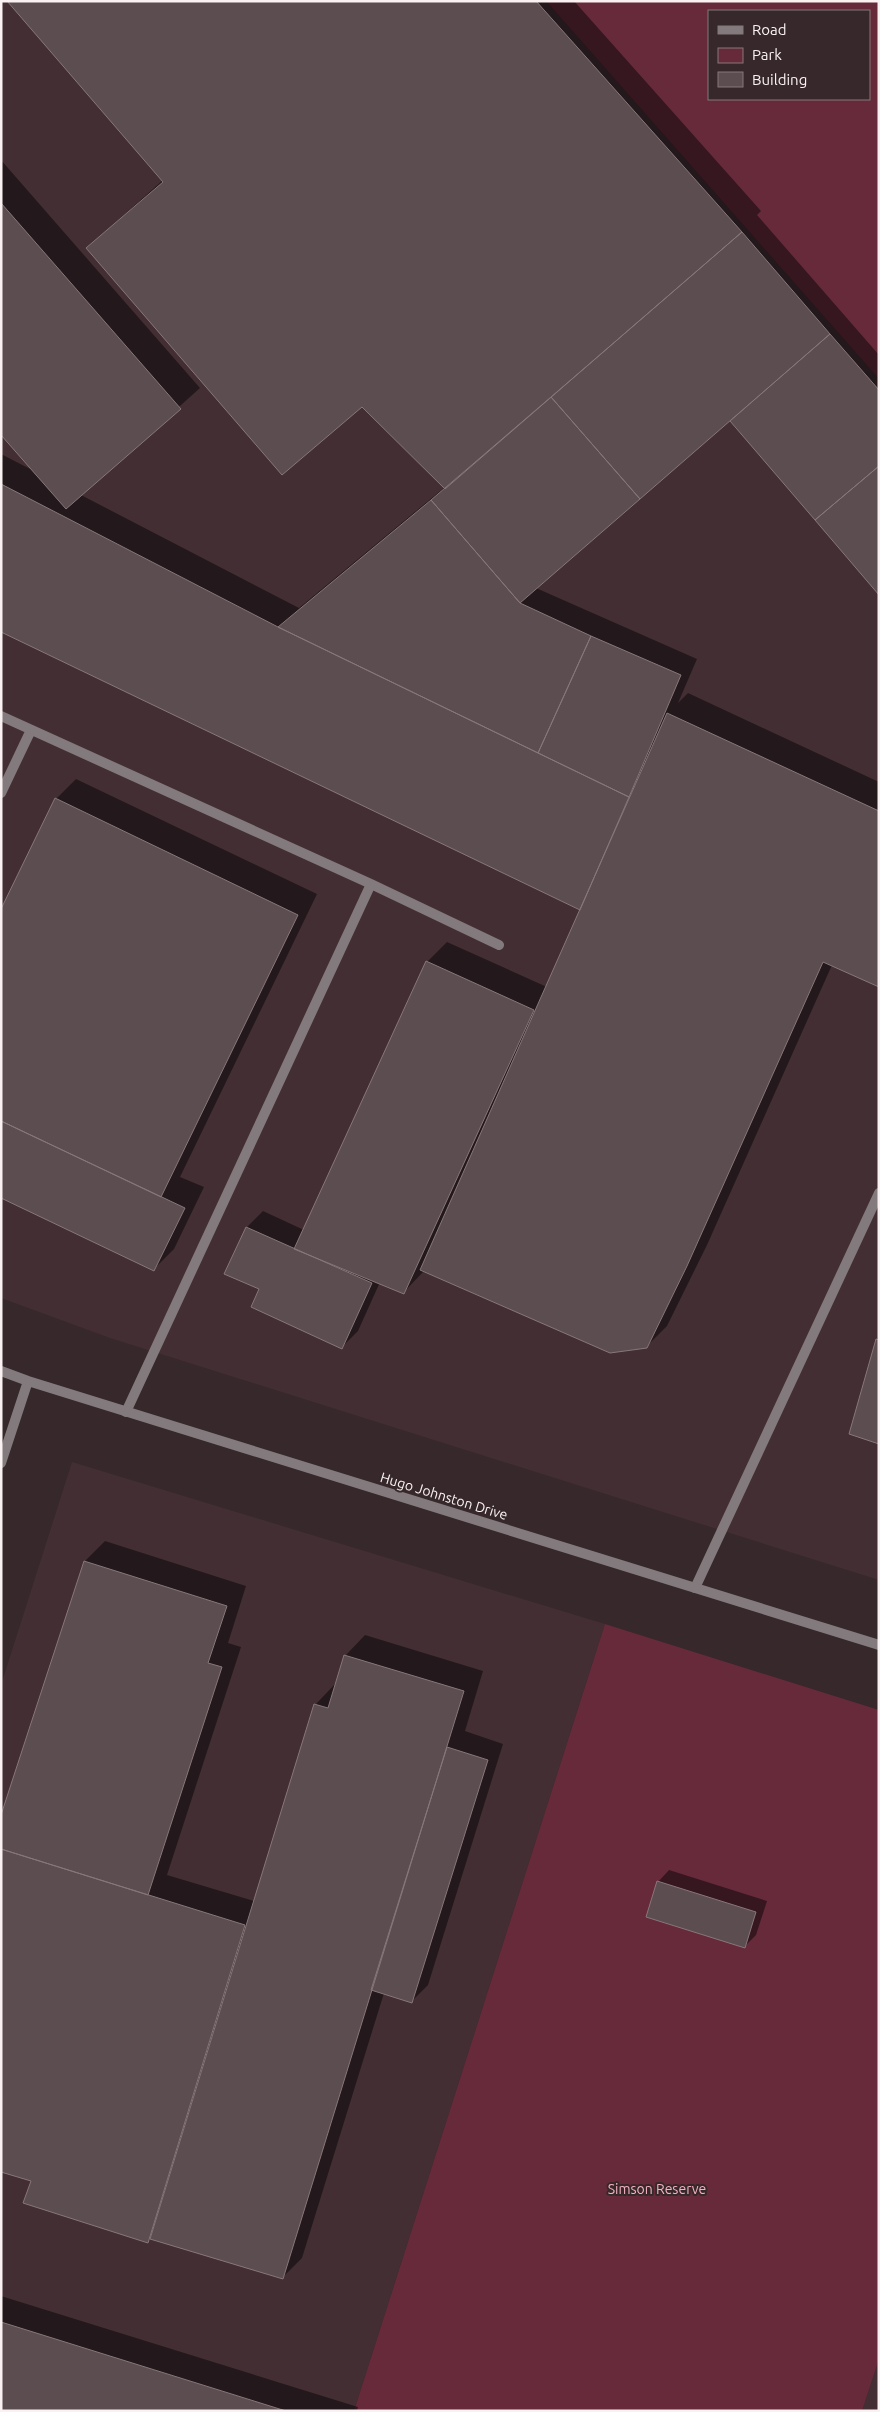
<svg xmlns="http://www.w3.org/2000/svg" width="880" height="2412" viewBox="0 0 880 2412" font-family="Ubuntu,sans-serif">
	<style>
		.built { fill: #432e33 }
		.green { fill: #662a3b; fill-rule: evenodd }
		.shadow { fill: #0007 }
		.building { fill: #5c4d50; stroke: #88777a }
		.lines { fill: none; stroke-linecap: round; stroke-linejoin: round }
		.service { stroke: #827a7c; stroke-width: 10 }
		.minor { stroke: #827a7c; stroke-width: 10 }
		.labels { text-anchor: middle; stroke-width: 4; stroke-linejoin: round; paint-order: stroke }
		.street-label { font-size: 14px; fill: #faf1f2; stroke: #36282b }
		.park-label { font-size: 14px; fill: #f5b2c1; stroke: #36282b }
	</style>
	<rect width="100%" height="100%" fill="#36282b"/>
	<!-- built -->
	<path class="built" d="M 1,1 L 546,1 L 879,379 L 879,1580 L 110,1338 L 1,1298 Z
		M 72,1462 L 605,1624 L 354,2411 L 1,2411 L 1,1685 Z
		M 879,2359 L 879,2411 L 862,2411 Z"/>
	<!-- green -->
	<path class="green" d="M 546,1 L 879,1 L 879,379 ZM 709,11 L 869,11 L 869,99 L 709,99 Z
		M 605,1624 L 879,1710 L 879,2359 L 862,2411 L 354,2411 Z"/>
	<!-- shadow -->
	<path class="shadow" d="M 9,1 L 574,1 L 761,211 L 757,215 L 879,355 L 879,592 L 730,419 L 536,588 L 697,659 L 678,703 L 688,693 L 879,782 L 879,986 L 832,965 L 707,1245 L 667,1326 L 646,1347 L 424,1271 L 404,1292 L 380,1282 L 358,1331 L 342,1347 L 261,1289 L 226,1273 L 247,1227 L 263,1211 L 304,1230 L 427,962 L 447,942 L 547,987 L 581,910 L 1,631 L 1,454 L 34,471 L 1,433 L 1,160 L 200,388 L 81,495 L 299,608 L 445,487 L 362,405 L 87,248 L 163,180 Z
		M 76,779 L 317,894 L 180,1177 L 204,1187 L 174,1249 L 154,1269 L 56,799 Z
		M 105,1541 L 246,1586 L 228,1643 L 241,1647 L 167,1875 L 254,1901 L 315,1705 L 335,1684 L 345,1656 L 365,1635 L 483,1671 L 465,1731 L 503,1744 L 428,1985 L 412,2001 L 384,1993 L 302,2258 L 282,2278 L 151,2238 L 147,2241 L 32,2180 L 85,1561 Z
		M 669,1870 L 767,1901 L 756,1935 L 745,1946 L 658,1882 Z
		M 1,2296 L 358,2407 L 357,2411 L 1,2411 Z"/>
	<!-- building -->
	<path class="building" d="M 7,1 L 536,1 L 742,232 L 445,489 L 362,407 L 282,475 L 86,248 L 163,182 Z
		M 1,203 L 181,409 L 66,509 L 1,435 Z
		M 742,232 L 830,334 L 640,499 L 551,397 Z
		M 830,334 L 879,390 L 879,466 L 815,520 L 730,421 Z
		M 551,397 L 640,499 L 520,603 L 431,500 Z
		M 879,466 L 879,595 L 815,520 Z
		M 1,484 L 278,627 L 629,797 L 580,910 L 1,632 Z
		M 431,500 L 520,603 L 591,636 L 538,753 L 278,627 Z
		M 591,636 L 681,675 L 629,797 L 538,753 Z
		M 667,713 L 879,811 L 879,987 L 823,962 L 687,1266 L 647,1348 L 610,1353 L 420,1270 Z
		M 55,798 L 298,915 L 161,1197 L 1,1121 L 1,909 Z
		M 426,961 L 534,1010 L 404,1294 L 294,1249 Z
		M 1,1121 L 185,1208 L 154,1271 L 1,1198 Z
		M 246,1227 L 372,1283 L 342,1349 L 251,1307 L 259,1289 L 224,1274 Z
		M 876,1339 L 879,1340 L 879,1444 L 849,1434 Z
		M 84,1561 L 227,1606 L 208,1663 L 222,1667 L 148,1895 L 1,1849 L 1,1815 Z
		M 344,1655 L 464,1691 L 283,2279 L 150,2239 L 314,1704 L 328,1708 Z
		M 447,1747 L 488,1760 L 412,2003 L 371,1990 Z
		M 1,1849 L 245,1925 L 148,2243 L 23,2203 L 31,2181 L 1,2172 Z
		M 657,1881 L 756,1912 L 745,1948 L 646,1917 Z
		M 1,2322 L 286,2411 L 1,2411 Z"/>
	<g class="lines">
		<!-- service -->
		<path class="service" d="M 1,716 L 371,884 L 499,945
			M 1,793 L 31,730
			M 126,1412 L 371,884
			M 695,1588 L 879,1193"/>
		<!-- minor -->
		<path class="minor" d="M 1,1371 L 28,1381 L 879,1645
			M 1,1463 L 28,1381"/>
	</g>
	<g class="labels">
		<!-- street labels -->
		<g class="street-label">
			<text transform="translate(444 1496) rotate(17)" y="5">Hugo Johnston Drive</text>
		</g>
		<!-- park labels -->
		<g class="park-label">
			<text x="657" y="2194">Simson Reserve</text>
		</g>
	</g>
	<!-- border -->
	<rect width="880" height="2412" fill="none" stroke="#faf1f2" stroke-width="5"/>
	<!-- legend -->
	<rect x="708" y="10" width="162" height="90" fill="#36282b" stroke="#84787b"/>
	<rect x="718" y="26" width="25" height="8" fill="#827a7c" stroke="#84787b"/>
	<text x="752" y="35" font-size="15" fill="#faf1f2">Road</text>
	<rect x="718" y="48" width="25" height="15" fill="#662a3b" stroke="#84787b"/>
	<text x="752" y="60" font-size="15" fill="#faf1f2">Park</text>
	<rect x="718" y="72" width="25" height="15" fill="#5c4d50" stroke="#84787b"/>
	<text x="752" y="85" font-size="15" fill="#faf1f2">Building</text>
</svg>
